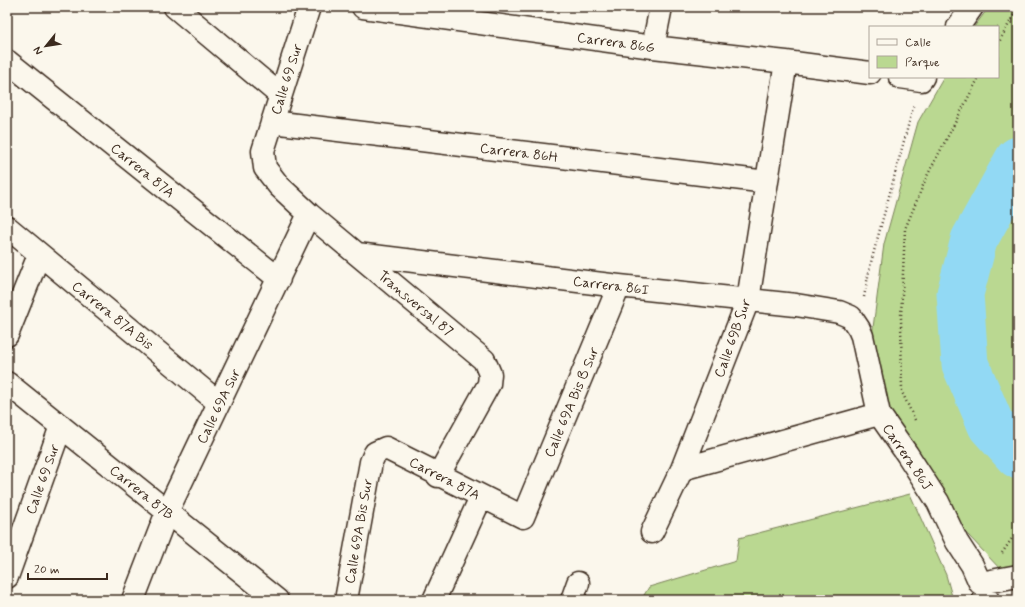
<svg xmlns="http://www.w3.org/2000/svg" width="1025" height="607" viewBox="0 0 1025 607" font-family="Mynerve,sans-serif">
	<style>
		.green { fill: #bad891; stroke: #7a8158 }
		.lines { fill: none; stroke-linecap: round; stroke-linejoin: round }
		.river { stroke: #92d9f4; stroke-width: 47 }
		.minor-casing { stroke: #3b2a1e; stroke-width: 25 }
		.path { stroke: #3b2a1e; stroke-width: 2.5; stroke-dasharray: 1 3; stroke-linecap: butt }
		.minor { stroke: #fbf7ec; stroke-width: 22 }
		.labels { text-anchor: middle; stroke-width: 4; stroke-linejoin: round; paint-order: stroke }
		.street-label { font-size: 14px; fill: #3b2a1e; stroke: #fbf7ec }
	</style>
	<rect width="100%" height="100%" fill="#fbf7ec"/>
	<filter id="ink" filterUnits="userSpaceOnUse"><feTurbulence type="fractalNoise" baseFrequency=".025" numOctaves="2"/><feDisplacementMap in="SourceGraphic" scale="8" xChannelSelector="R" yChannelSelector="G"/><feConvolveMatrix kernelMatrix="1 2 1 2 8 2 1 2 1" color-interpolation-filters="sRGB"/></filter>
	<g filter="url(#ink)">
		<!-- green -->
		<path class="green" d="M 989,7 L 1018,7 L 1018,588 L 969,536 L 941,498 L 890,414 L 871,343 L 884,244 L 918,122 L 944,77 L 998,77 L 998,27 L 974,27 Z
			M 910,494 L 946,575 L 953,600 L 641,600 L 649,587 L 736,561 L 739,538 Z"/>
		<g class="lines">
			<!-- river -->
			<path class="river" d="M 1018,160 L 974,240 L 960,294 L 965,364 L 991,425 L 1018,455"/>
			<defs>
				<path id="minor" d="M 175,7 L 280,95
					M 309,7 L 263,151 L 265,168 L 279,186 L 309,214 L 484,360 L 490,374 L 489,384 L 438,476
					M 363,7 L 653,47 L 786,62 L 870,73
					M 958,27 L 972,7
					M 653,47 L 661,7
					M 7,61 L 279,279
					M 900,77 L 921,80 L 923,77
					M 272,122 L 767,182
					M 7,227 L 219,403
					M 357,254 L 619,286 L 796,305 L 839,312 L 851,317 L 859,329 L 862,336 L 879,414 L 907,454 L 938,502 L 957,542 L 972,565 L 980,583 L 1018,576
					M 7,335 L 39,255
					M 7,383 L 277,600
					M 682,469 L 879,414
					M 652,532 L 682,469 L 748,300 L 786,62
					M 7,577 L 61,426
					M 984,599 L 988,600
					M 133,600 L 167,512 L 309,214
					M 346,600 L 371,462 L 375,453 L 386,448 L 523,517 L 619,286
					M 434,600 L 481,497
					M 572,600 L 578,583"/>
			</defs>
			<!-- minor casing -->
			<use href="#minor" class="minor-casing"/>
			<!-- path -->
			<path class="path" d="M 998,44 L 1018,7
				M 864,297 L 870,266 L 914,104
				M 915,420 L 902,392 L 901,316 L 905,229 L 927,176 L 979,77
				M 1002,553 L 1018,530"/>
			<!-- minor -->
			<use href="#minor" class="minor"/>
		</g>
	</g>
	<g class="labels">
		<!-- street labels -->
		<g class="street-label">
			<text transform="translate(616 42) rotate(8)" y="5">Carrera 86G</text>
			<text transform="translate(286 79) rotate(-72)" y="5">Calle 69 Sur</text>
			<text transform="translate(519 152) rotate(7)" y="5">Carrera 86H</text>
			<text transform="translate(143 170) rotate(39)" y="5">Carrera 87A</text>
			<text transform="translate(611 285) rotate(7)" y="5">Carrera 86I</text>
			<text transform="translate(416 303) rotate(40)" y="5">Transversal 87</text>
			<text transform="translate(113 315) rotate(39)" y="5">Carrera 87A Bis</text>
			<text transform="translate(732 338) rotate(-70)" y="5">Calle 69B Sur</text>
			<text transform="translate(571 402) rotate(-67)" y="5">Calle 69A Bis B Sur</text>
			<text transform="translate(218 406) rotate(-64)" y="5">Calle 69A Sur</text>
			<text transform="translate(908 457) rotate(56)" y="5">Carrera 86J</text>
			<text transform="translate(445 478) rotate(27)" y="5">Carrera 87A</text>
			<text transform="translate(42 479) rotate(-70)" y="5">Calle 69 Sur</text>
			<text transform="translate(142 492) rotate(39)" y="5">Carrera 87B</text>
			<text transform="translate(358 531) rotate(-80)" y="5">Calle 69A Bis Sur</text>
		</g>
	</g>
	<!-- margin -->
	<rect width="1025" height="607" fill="none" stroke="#fbf7ec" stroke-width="24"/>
	<rect x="12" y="12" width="1001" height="583" fill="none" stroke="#3b2a1e" stroke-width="1.5" filter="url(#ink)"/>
	<!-- legend -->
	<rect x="869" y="26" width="130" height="52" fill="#fbf7ec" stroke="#aea59a"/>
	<rect x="877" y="39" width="20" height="6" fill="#fbf7ec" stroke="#aea59a"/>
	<text x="905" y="46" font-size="12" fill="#3b2a1e">Calle</text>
	<rect x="877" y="56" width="20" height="12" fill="#bad891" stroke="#aea59a"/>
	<text x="905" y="66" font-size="12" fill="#3b2a1e">Parque</text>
	<!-- north arrow -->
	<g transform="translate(46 46) rotate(240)" stroke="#fbf7ec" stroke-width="3" paint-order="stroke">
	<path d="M0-3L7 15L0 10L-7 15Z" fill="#3b2a1e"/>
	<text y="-6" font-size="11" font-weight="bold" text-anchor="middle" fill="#3b2a1e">N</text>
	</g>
	<!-- scale -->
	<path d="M28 573v6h79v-6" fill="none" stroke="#3b2a1e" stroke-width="2"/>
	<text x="34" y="573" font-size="12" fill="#3b2a1e" stroke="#fbf7ec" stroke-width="3" paint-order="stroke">20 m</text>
</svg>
